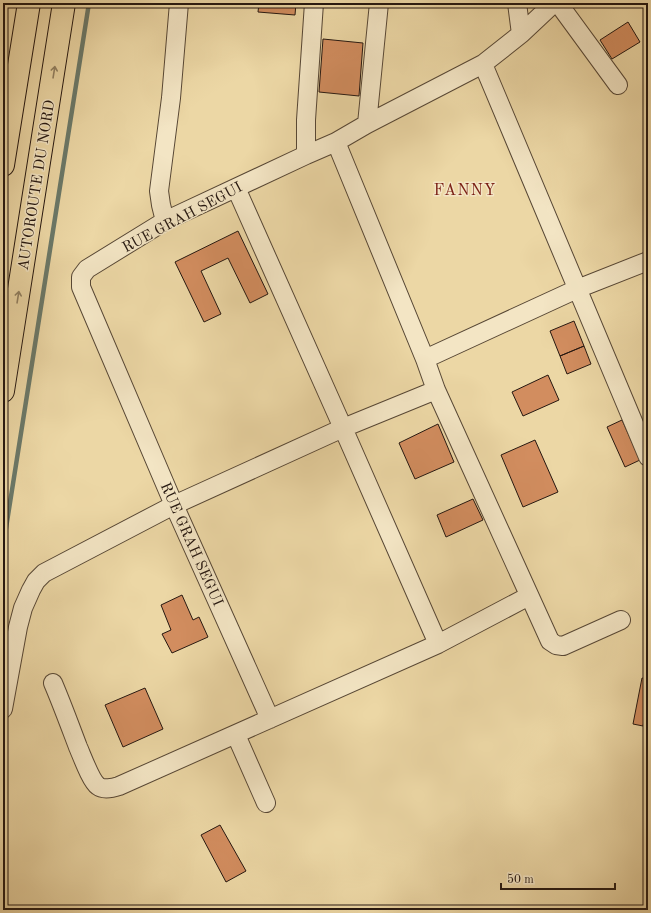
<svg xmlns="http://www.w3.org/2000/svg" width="651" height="913" viewBox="0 0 651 913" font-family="'Old Standard TT',serif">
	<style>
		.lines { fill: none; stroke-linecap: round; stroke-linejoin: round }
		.stream { stroke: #6b7969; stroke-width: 4.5 }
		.building { fill: #d28d5f; stroke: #251710 }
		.minor-casing { stroke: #574735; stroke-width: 20 }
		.highway-casing { stroke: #251710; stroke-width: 24 }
		.minor { stroke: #f3e5c4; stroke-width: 18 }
		.highway { stroke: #ecd7a5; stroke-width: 22 }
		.oneway { stroke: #928162 }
		.labels { text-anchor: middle; stroke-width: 3; stroke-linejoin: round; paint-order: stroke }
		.street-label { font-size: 15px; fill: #251710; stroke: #f3e5c4 }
		.neighbourhood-label { font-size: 16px; letter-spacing: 1px; fill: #7a1f14; stroke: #f3e5c4 }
	</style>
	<rect width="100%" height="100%" fill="#ecd7a5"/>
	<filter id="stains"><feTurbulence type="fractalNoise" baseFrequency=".005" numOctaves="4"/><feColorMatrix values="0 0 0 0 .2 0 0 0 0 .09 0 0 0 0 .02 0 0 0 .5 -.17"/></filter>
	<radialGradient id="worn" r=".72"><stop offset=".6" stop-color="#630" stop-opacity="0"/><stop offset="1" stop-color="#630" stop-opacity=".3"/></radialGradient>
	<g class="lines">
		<!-- stream -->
		<path class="stream" d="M 3,547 L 89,3"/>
	</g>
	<!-- building -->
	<path class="building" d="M 259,3 L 296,3 L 295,15 L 258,12 Z
		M 628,22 L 640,42 L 612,59 L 600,40 Z
		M 323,39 L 363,43 L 359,96 L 319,92 Z
		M 238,231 L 268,294 L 250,303 L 228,258 L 201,271 L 221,314 L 204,322 L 175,262 Z
		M 574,321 L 584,346 L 560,356 L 550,331 Z
		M 584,346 L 591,364 L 567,374 L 560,356 Z
		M 548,375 L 559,400 L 523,416 L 512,392 Z
		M 622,420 L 640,460 L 625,467 L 607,427 Z
		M 438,424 L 454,462 L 415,479 L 399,443 Z
		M 535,440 L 558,492 L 523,507 L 501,455 Z
		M 473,499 L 483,520 L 446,537 L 437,515 Z
		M 182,595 L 193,620 L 199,617 L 208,637 L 172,653 L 162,634 L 171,630 L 161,605 Z
		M 642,678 L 648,679 L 648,699 L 643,726 L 633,724 Z
		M 145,688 L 163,729 L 123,747 L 105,705 Z
		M 220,825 L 246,871 L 226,882 L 201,835 Z"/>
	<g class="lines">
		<defs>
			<path id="minor" d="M 517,3 L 521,34
				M 558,3 L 618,85
				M 483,64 L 648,457
				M 367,124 L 379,3
				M 336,142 L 425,359 L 436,390 L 550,641 L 556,645 L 563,646 L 621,620
				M 306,155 L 306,120 L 314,3
				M 236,188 L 343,428 L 438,644
				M 165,221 L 161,205 L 159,191 L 171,98 L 179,3
				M 425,359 L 577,289 L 648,261
				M 53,683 C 62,704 70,726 78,747 C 82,756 91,781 98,786 C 103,790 113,788 119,786 L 438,644 L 529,596
				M 3,709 L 18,627 L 23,608 L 31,590 L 36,581 L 44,573 L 174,505 L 343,428 L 436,390
				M 270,719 L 174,505 L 81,287 L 81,277 L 87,269 L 165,221 L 306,155 L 336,142 L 367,124 L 483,64 L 521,34 L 554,3
				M 236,735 L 266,803"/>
			<path id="highway" d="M 3,165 L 29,3
				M 3,391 L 64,3"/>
		</defs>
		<!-- minor casing -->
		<use href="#minor" class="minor-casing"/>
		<!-- highway casing -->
		<use href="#highway" class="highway-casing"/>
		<!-- minor -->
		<use href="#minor" class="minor"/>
		<!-- highway -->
		<use href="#highway" class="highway"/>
	</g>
	<!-- one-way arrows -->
	<defs><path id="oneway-shaft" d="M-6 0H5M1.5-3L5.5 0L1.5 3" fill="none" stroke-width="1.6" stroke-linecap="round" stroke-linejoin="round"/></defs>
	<g class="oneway">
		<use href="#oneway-shaft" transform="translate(54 72) rotate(-81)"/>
		<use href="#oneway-shaft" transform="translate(18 297) rotate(-81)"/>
	</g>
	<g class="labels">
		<!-- street labels -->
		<g class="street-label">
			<text transform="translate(36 185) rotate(-81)" y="5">AUTOROUTE DU NORD</text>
			<text transform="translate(182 217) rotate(-28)" y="5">RUE GRAH SEGUI</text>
			<text transform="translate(192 544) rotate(66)" y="5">RUE GRAH SEGUI</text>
		</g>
		<!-- neighbourhood labels -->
		<g class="neighbourhood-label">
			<text x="465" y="195">FANNY</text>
		</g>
	</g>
	<!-- margin -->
	<rect width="651" height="913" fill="none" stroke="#ecd7a5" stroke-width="16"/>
	<rect x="4" y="4" width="643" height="905" fill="none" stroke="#251710" stroke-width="2"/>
	<rect x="8" y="8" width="635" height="897" fill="none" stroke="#251710"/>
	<!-- scale -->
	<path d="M501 883v6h114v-6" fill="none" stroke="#251710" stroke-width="2"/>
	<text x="507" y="883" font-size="12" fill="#251710" stroke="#f3e5c4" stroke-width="3" paint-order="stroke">50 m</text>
	<rect width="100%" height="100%" filter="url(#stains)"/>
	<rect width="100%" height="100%" fill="url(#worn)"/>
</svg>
